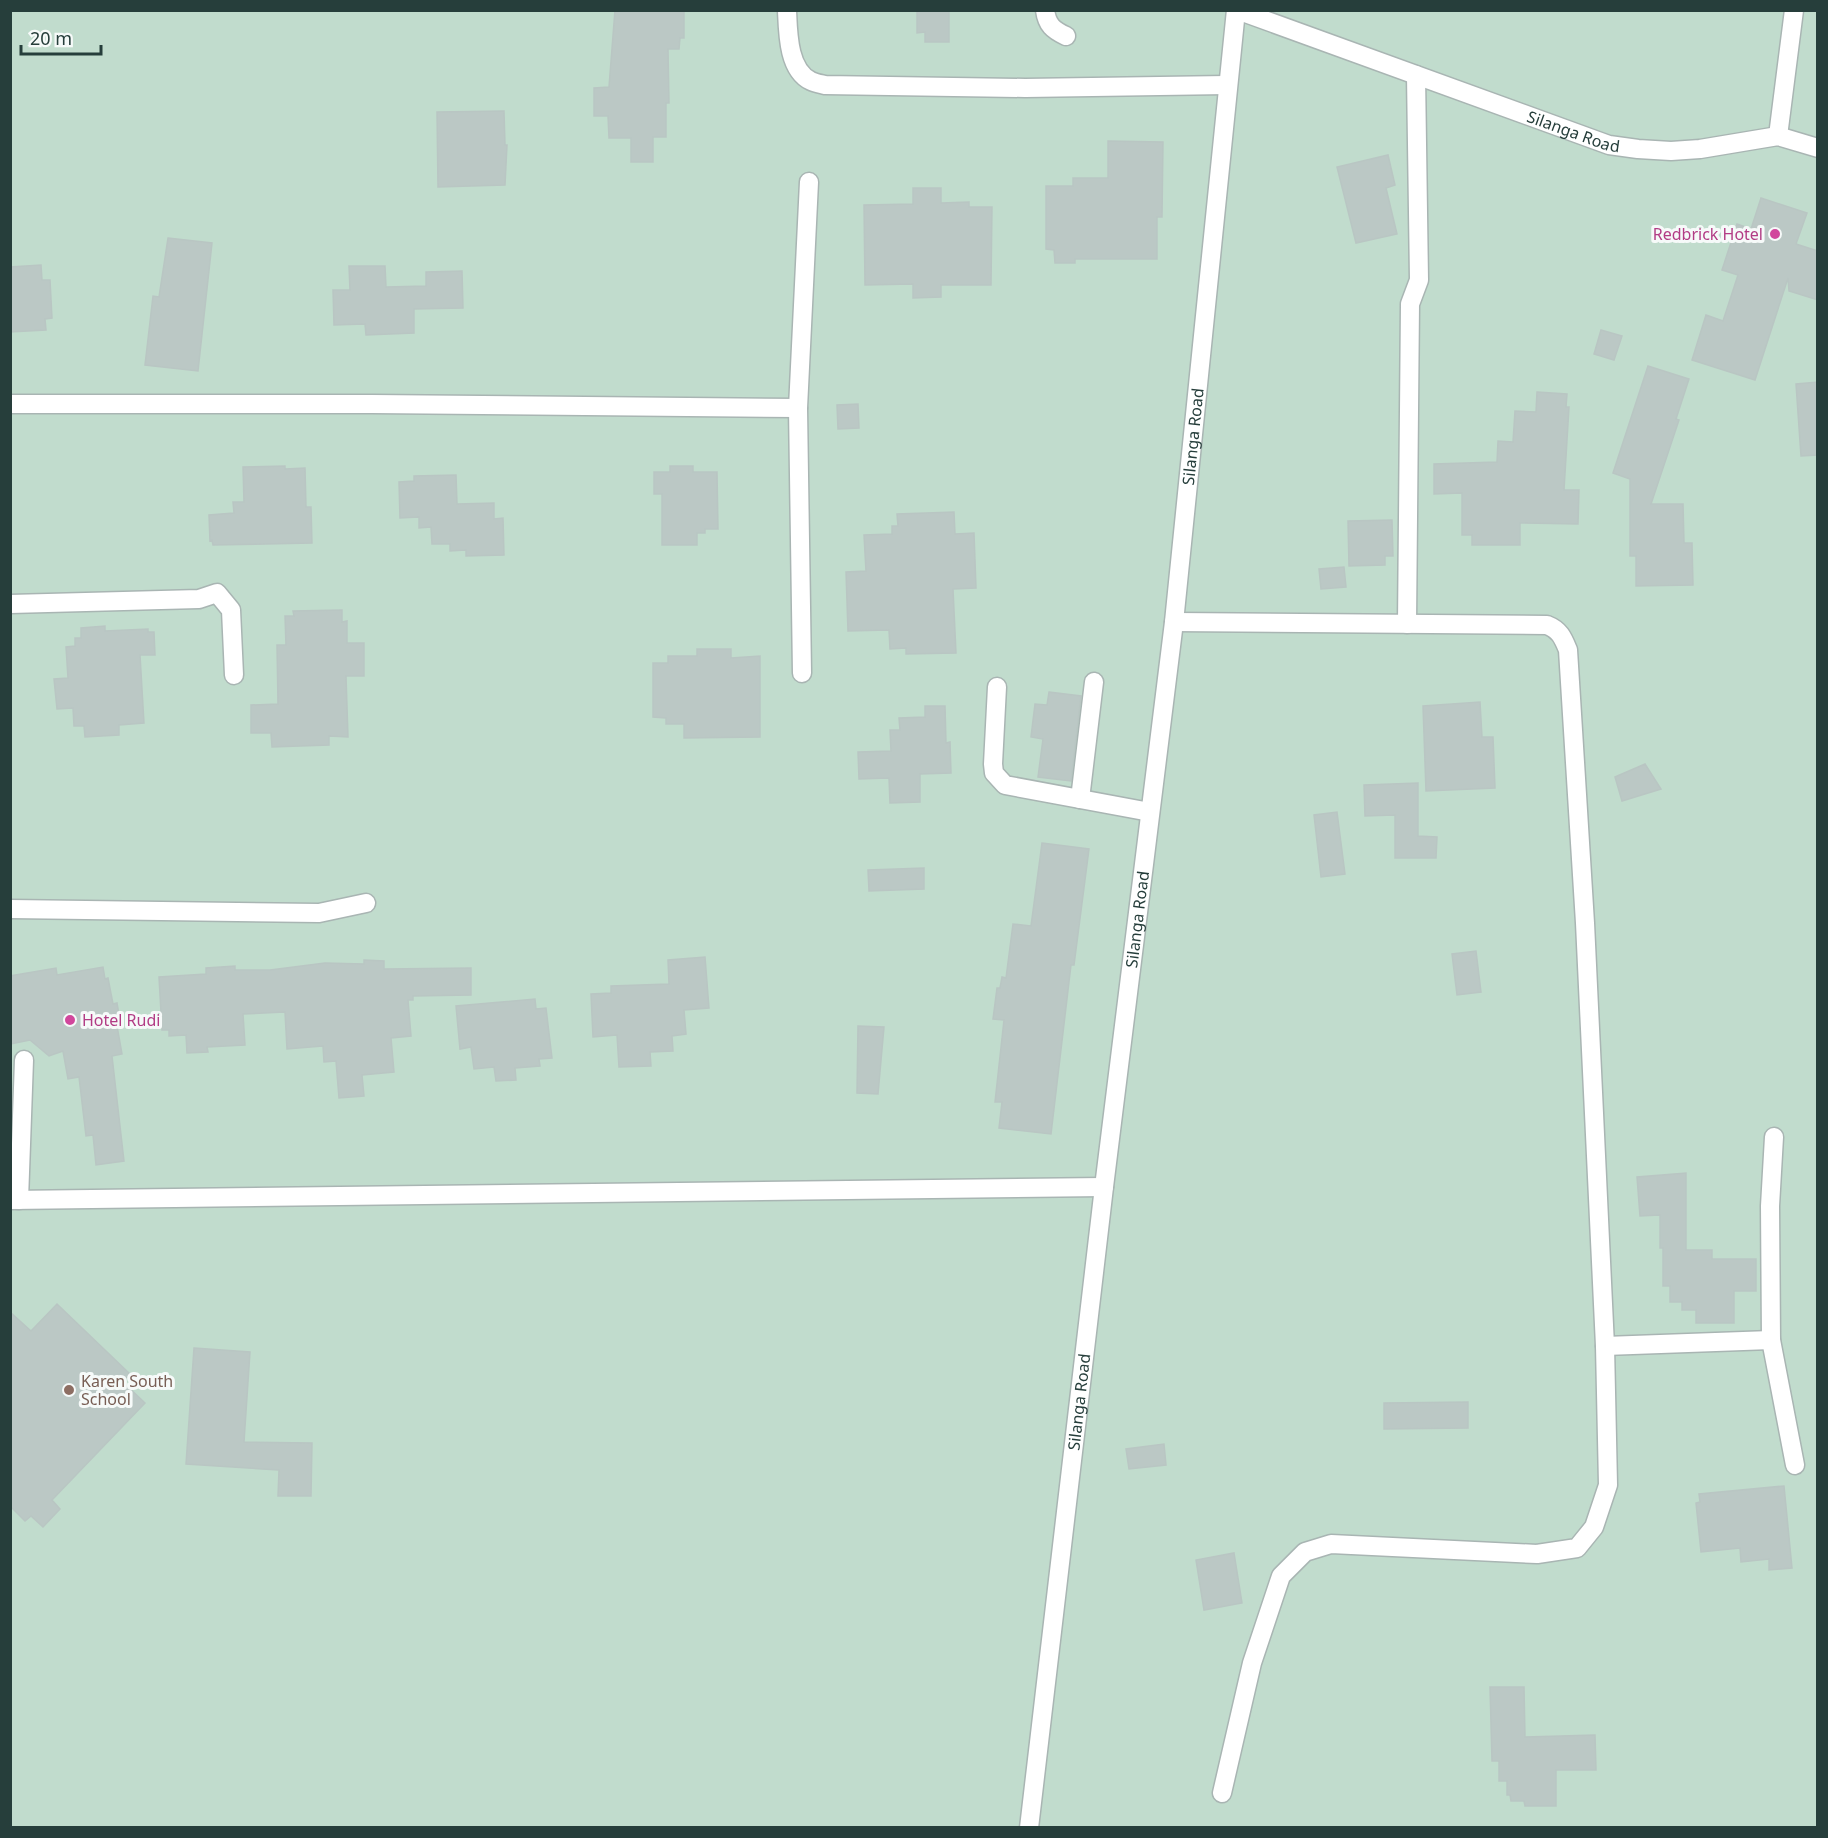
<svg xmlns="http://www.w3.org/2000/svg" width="1828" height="1838" viewBox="0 0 1828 1838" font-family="'Noto Sans',sans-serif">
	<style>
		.green { fill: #c1dccd }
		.building { fill: #bbc8c5; stroke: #b9c6c3; stroke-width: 1.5 }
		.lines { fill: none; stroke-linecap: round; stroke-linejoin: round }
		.minor-casing { stroke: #a9b5b3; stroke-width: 21 }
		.minor { stroke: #fff; stroke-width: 18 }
		.hotel-dot { fill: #d1479c; stroke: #f6faf9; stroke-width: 2 }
		.education-dot { fill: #8d6e63; stroke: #f6faf9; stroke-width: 2 }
		.labels { text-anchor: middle; stroke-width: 6; stroke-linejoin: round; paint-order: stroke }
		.street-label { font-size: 16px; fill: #263e3b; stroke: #f6faf9 }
		.hotel-label { font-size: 16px; fill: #b23c85; stroke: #f6faf9; text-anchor: end }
		.education-label { font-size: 16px; fill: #785e54; stroke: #f6faf9; text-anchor: start }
	</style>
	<rect width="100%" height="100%" fill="#e6edeb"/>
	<!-- green -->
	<path class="green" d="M 11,11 L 1817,11 L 1817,1827 L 11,1827 Z"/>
	<!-- building -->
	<path class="building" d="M 615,10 L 684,10 L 684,38 L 680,38 L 679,49 L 668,49 L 669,103 L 666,103 L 666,137 L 653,137 L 653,162 L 631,162 L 631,138 L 609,138 L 608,116 L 594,116 L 594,88 L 609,87 Z
		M 917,10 L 949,10 L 949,42 L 925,42 L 925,32 L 917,33 Z
		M 504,111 L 505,145 L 507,145 L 505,185 L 438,187 L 437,112 Z
		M 1108,141 L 1163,142 L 1162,217 L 1157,217 L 1157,259 L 1075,259 L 1075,263 L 1055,263 L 1054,250 L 1046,249 L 1046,186 L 1073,186 L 1073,178 L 1108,178 Z
		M 1388,155 L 1395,185 L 1386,188 L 1397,234 L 1356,243 L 1337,167 Z
		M 913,188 L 941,188 L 941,203 L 969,202 L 969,207 L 992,207 L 991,285 L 941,285 L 941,297 L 913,298 L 913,284 L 865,285 L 864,205 L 913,204 Z
		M 1761,198 L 1807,213 L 1796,244 L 1818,251 L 1818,300 L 1789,291 L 1788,278 L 1755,380 L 1692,360 L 1706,315 L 1723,321 L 1738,275 L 1722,270 L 1737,224 L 1751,229 Z
		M 168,238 L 212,243 L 198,371 L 145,365 L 153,296 L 159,297 Z
		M 41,265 L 42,280 L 50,280 L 52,318 L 45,319 L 46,330 L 10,332 L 10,267 Z
		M 349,266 L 385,266 L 386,287 L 426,286 L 426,272 L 462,271 L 463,308 L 414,309 L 414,333 L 366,335 L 365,324 L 334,325 L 333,290 L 350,290 Z
		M 1601,330 L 1622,336 L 1614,360 L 1594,354 Z
		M 1648,366 L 1689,379 L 1676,419 L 1679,420 L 1651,504 L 1683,504 L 1684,543 L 1692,543 L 1693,585 L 1636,586 L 1636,556 L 1630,556 L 1630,479 L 1613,473 Z
		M 1818,382 L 1818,455 L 1801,456 L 1796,384 Z
		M 1537,392 L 1567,394 L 1566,407 L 1569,407 L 1564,490 L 1579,490 L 1578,524 L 1520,523 L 1520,545 L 1472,545 L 1472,535 L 1462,535 L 1462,493 L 1434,494 L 1434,464 L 1497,462 L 1498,441 L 1513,442 L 1515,411 L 1536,412 Z
		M 858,404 L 859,428 L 838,429 L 837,405 Z
		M 285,466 L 285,469 L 305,468 L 306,507 L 311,507 L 312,543 L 213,545 L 212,540 L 210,541 L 209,515 L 234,513 L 233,502 L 244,502 L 243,467 Z
		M 670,466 L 693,466 L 693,472 L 717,472 L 718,529 L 705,529 L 705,533 L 697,533 L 697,545 L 662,545 L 662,494 L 654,494 L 654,472 L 670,472 Z
		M 456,475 L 457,504 L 494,503 L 494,519 L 503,518 L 504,555 L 466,556 L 466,550 L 450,551 L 450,544 L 432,544 L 431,527 L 419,528 L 419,517 L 400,518 L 399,482 L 414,481 L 414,476 Z
		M 954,512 L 955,534 L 974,533 L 976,588 L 953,589 L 956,653 L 906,654 L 906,648 L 890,649 L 889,630 L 848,631 L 846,572 L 866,571 L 864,535 L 892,534 L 892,526 L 898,526 L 897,514 Z
		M 1392,520 L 1393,556 L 1385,556 L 1385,565 L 1349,566 L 1348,521 Z
		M 1344,567 L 1346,587 L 1321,589 L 1319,569 Z
		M 342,610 L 342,622 L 347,621 L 347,643 L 364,643 L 364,676 L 346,676 L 348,737 L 329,736 L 329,745 L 272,747 L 271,733 L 251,733 L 251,705 L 278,704 L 277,645 L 286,645 L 285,616 L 294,616 L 293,611 Z
		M 105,626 L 105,631 L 148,629 L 148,632 L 154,632 L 155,655 L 140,655 L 144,723 L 119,725 L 119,735 L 85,737 L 84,726 L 74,726 L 73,708 L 57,709 L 54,679 L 68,678 L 66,647 L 75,646 L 75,638 L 81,638 L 81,628 Z
		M 697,649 L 731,649 L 731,658 L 760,656 L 760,737 L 684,738 L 684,724 L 666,724 L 666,718 L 653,717 L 653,663 L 668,663 L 668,656 L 697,656 Z
		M 1049,692 L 1081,696 L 1071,781 L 1038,777 L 1043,739 L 1031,737 L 1035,704 L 1047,705 Z
		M 1480,702 L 1482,737 L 1493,737 L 1495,788 L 1426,791 L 1423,706 Z
		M 925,706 L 945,706 L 946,743 L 950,742 L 951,773 L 920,774 L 920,802 L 890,803 L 889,778 L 859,779 L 858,752 L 891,751 L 890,730 L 900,730 L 899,718 L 925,717 Z
		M 1645,764 L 1661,789 L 1622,801 L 1615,777 Z
		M 1418,783 L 1418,836 L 1437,837 L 1436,858 L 1395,858 L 1395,815 L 1365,816 L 1364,785 Z
		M 1337,812 L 1345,874 L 1321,877 L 1314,815 Z
		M 1042,843 L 1089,849 L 1074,965 L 1071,965 L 1051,1134 L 999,1128 L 1002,1102 L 995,1102 L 1004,1020 L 993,1019 L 997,988 L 1000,988 L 1002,977 L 1006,978 L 1013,924 L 1031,926 Z
		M 924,868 L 924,889 L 869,891 L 868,870 Z
		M 1476,951 L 1481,992 L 1457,995 L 1452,954 Z
		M 705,957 L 709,1008 L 684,1010 L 686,1034 L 672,1036 L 673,1051 L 650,1052 L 651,1066 L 619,1067 L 617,1035 L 593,1037 L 591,994 L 611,993 L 611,986 L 669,984 L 668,960 Z
		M 364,960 L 384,961 L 384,969 L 471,968 L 471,995 L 413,996 L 413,1000 L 408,1000 L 411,1036 L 391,1038 L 394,1072 L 362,1075 L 364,1096 L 339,1098 L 336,1061 L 324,1062 L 323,1046 L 287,1049 L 285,1012 L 243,1014 L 245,1045 L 207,1047 L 208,1052 L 187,1053 L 186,1035 L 169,1036 L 169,1030 L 162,1030 L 159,977 L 206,974 L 206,968 L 235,966 L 235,970 L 270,970 L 325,963 L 364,964 Z
		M 103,967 L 105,979 L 108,978 L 113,1004 L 117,1003 L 121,1026 L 117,1026 L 122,1054 L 112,1056 L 124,1161 L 96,1165 L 93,1135 L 86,1136 L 79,1077 L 68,1079 L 63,1051 L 49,1056 L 30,1040 L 10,1044 L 10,976 L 56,968 L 57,975 Z
		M 535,999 L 536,1009 L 546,1008 L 552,1058 L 539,1059 L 540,1066 L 515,1068 L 516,1080 L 496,1081 L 494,1067 L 474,1069 L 471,1047 L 460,1049 L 456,1006 Z
		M 858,1026 L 884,1027 L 878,1094 L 857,1093 Z
		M 1686,1173 L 1686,1250 L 1712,1250 L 1712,1259 L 1756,1259 L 1756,1291 L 1734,1291 L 1734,1323 L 1696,1323 L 1696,1310 L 1682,1310 L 1682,1302 L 1670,1302 L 1670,1286 L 1663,1286 L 1663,1248 L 1660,1248 L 1660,1215 L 1640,1216 L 1637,1177 Z
		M 57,1304 L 130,1374 L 123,1382 L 145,1403 L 52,1500 L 60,1509 L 43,1527 L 31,1516 L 25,1521 L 11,1507 L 10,1312 L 31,1331 Z
		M 194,1348 L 250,1352 L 244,1442 L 312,1443 L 311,1496 L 278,1496 L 279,1470 L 186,1464 Z
		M 1468,1402 L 1468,1428 L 1384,1429 L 1384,1403 Z
		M 1164,1444 L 1166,1465 L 1129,1469 L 1126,1449 Z
		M 1784,1486 L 1792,1568 L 1769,1570 L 1769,1559 L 1741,1562 L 1740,1548 L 1701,1552 L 1696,1503 L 1700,1502 L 1699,1494 Z
		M 1234,1553 L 1242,1603 L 1204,1610 L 1196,1560 Z
		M 1490,1687 L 1524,1687 L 1525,1737 L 1595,1735 L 1596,1770 L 1556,1770 L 1556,1806 L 1525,1806 L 1524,1801 L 1511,1801 L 1510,1795 L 1507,1795 L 1507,1781 L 1499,1781 L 1499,1761 L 1492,1761 Z"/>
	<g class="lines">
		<defs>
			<g id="minor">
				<path d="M 787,10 C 788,33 788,70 811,81 C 815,83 821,84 825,85 L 1025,88 L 1227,85"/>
				<path d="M 1045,10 C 1047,25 1053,30 1066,36"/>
				<path id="s1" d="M 1237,10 L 1609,145 L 1638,149 L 1671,151 L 1700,149 L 1778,136 L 1818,148"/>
				<path d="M 1778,136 L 1794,10"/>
				<path d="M 10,404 L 372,404 L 798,408"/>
				<path d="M 10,604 L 199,599 L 217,593 L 231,610 L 234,675"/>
				<path d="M 1174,622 L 1547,625 C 1560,630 1563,638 1568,650 L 1585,923 L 1605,1346 L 1608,1485 L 1594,1527 L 1577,1548 L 1537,1554 L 1331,1544 L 1305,1552 L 1281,1576 L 1252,1663 L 1222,1793"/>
				<path d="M 1407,624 L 1410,304 L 1419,280 L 1416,75"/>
				<path d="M 802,673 L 798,408 L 809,182"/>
				<path d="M 997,687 L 993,764 L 994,773 L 1005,785 L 1150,812"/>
				<path d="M 1080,799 L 1094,682"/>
				<path d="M 10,909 L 319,913 L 366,903"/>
				<path d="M 1774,1137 L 1770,1206 L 1771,1340 L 1795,1465"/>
				<path d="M 10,1200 L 1104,1187"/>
				<path d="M 19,1200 L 24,1060"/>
				<path d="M 1605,1346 L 1771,1340"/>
				<path id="s2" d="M 1029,1828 L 1104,1187 L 1174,622 L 1236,10"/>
			</g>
		</defs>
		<!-- minor casing -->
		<use href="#minor" class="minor-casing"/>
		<!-- minor -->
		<use href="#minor" class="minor"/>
	</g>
	<!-- markers -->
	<g class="hotel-dot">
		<circle cx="1775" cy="234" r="6"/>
		<circle cx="70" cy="1020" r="6"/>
	</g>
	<circle class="education-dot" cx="69" cy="1390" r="6"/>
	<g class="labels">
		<!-- street labels -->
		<g class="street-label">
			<text dy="6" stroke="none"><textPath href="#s1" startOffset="358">Silanga Road</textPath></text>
			<text dy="6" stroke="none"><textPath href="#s2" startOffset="1401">Silanga Road</textPath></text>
			<text dy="6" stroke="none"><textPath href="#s2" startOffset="915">Silanga Road</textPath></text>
			<text dy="6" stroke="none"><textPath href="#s2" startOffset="429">Silanga Road</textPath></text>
		</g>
		<!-- hotel labels -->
		<g class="hotel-label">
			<text x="1763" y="240">Redbrick Hotel</text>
			<text x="82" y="1026" text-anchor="start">Hotel Rudi</text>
		</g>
		<!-- education labels -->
		<g class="education-label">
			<text x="81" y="1387">Karen South<tspan x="81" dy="18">School</tspan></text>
		</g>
	</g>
	<!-- border -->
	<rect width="1828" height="1838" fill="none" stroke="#263e3b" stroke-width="24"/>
	<!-- scale -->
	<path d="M21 45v9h80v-9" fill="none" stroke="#263e3b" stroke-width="3"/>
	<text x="30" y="45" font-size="18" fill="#263e3b" stroke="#f6faf9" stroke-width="4.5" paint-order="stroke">20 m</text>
</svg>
